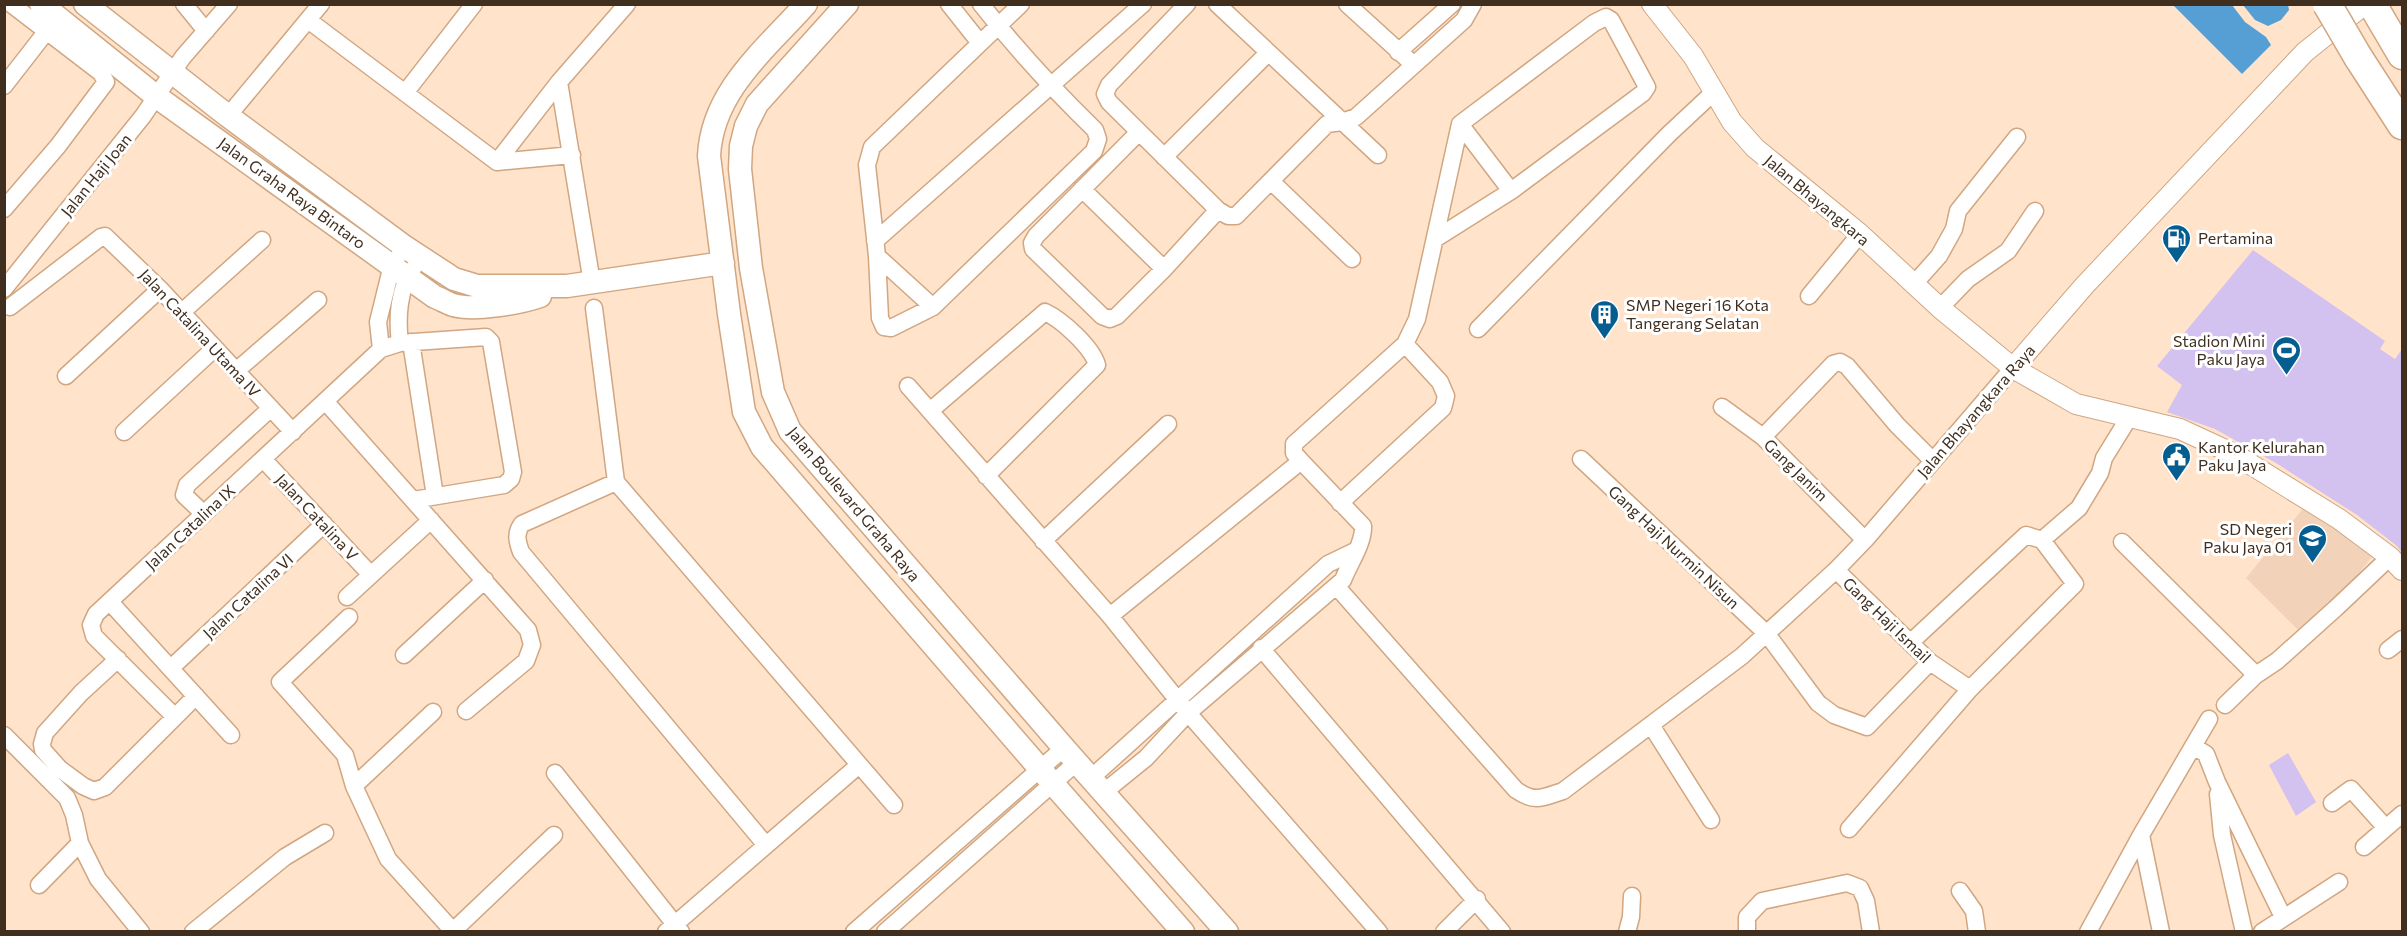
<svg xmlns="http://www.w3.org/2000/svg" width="2407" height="936" viewBox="0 0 2407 936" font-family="Commissioner,sans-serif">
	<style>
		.built { fill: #f2d3ba }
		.green { fill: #d3c1f0 }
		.water { fill: #569fd4 }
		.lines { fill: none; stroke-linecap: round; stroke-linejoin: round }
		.minor-casing { stroke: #d1a680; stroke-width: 19 }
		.tertiary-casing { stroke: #d1a680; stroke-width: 22 }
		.secondary-casing { stroke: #d1a680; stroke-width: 25 }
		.motorway-casing { stroke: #d1a680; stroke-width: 31 }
		.minor { stroke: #fff; stroke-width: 16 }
		.tertiary { stroke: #fff; stroke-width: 20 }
		.secondary { stroke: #fff; stroke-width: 22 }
		.motorway { stroke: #fff; stroke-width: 28 }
		.motorway-bridge-casing { stroke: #d1a680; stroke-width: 31; stroke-linecap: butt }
		.motorway-bridge { stroke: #fff; stroke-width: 28 }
		.labels { text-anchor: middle; stroke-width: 6; stroke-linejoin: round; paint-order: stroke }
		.street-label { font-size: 16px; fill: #402f1f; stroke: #fff }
		.poi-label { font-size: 16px; fill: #402f1f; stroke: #fff; text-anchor: start }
	</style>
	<rect width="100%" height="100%" fill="#ffe3cb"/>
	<!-- built -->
	<path class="built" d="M 2306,505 L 2374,554 L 2331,609 L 2301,633 L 2246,578 Z"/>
	<!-- green -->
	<path class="green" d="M 2253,250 L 2385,341 L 2380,349 L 2395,359 L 2402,349 L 2402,553 L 2397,546 L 2357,515 L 2276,463 L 2215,429 L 2167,412 L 2182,385 L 2157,366 Z
		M 2288,753 L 2316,802 L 2296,816 L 2269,765 Z"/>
	<!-- water -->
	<path class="water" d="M 2173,5 L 2232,5 L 2245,22 L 2266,37 L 2271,45 L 2242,74 Z
		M 2243,5 L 2288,5 L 2289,10 L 2281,20 L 2268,26 L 2255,20 Z"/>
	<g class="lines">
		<defs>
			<path id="minor" d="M 184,4 L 206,31
				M 949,4 L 980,43
				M 981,4 C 1016,49 1054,90 1095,130 L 1098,139 L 1094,151 L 933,307 L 891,328 L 884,327 L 880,318 L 877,256 L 867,165 L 872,147 L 1021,4
				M 1187,4 L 1109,85 L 1105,94 L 1109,102 L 1218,210 L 1228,216 L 1236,216 L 1327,124 L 1342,122 L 1356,117 L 1464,20 L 1473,4
				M 1217,4 L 1378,155
				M 1347,4 L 1414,65
				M 308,20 L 497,162 L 572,155
				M 1398,52 L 1452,4
				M 559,82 L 592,283
				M 4,86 L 46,32
				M 405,93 L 474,4
				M 228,116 L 321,4
				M 1460,124 L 1511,191
				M 1139,132 L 1036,236 L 1032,243 L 1033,249 L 1102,316 L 1110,319 L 1117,316 L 1164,269 L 1218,210
				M 1164,157 L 1268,53
				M 497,162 L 559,82 L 627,4
				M 1272,182 L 1352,259
				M 1082,189 L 1164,269
				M 4,209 L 58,146 L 106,82 L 101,73 L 11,4
				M 875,241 L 1143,4
				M 877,256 L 933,307
				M 1914,284 L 1939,256 L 1954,229 L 1958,211 L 2017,137
				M 4,289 L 143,116 L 183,57 L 229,4
				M 1809,296 L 1860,234
				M 10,307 L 101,237 L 105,236 L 160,289 L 293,432
				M 594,308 L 616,482 L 894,805
				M 1940,308 L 1968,279 L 2008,251 L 2035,211
				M 182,312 L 262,240
				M 1478,329 L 1669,134 L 1714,92
				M 411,342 L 435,496
				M 400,343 C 397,320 398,289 413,269
				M 381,349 L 378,322 L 392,265 L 397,258
				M 236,371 L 318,300
				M 66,376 L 160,289
				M 908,386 L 1110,616 L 1188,713 L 1379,932
				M 325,401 L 528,630 L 532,645 L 526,661 L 466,711
				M 1722,407 L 1763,437 L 1865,540
				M 930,411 L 1045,312 C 1062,320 1092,347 1097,365 L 986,476
				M 124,432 L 215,348
				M 1763,437 L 1833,364 L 1840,362 L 1847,366 L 1897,425 L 1933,461
				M 263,459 L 371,575
				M 1581,459 L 1767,634 L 1818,703 L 1834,715 L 1867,727 L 1930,662
				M 616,482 L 522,524 C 515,533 517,541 521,552 L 765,844
				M 1340,503 L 1443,408 L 1446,396 L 1440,382 L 1405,344
				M 204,514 L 184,495 L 187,485 L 271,408
				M 2042,540 L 2079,508 L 2100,473 L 2104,458 L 2130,416
				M 1043,541 L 1168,424
				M 2122,542 L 2256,675
				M 1836,570 L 1930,662 L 1970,689
				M 1337,587 L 1516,790 C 1535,803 1542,798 1563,791 L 1742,656 L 1836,570 L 1865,540 L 2013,368
				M 347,597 L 431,520
				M 110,602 L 231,735
				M 1110,616 L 1301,461
				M 349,617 L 280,682 L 345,755 L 354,786 L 388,859 L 453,931
				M 1261,648 L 1502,932
				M 2388,650 L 2402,639
				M 404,655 L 485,580
				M 118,659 L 81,693 L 45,733 L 42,744 L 43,750 L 60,769 L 83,786 L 94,791 L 105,787 L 196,696
				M 171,668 L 324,524
				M 2225,705 L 2256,675 L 2277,661 L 2336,608 L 2390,557
				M 175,717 L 94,636 L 91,625 L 96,614 L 381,349 L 400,343 L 486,337 L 491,342 L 513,472 L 511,479 L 504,485 L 413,500
				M 1651,725 L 1711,820
				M 4,735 L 67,798 L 74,815 L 80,843 L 98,879 L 141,932
				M 2193,746 L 2206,754 L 2217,782 L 2283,917
				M 555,773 L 681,932
				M 1091,778 L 1328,564 L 1355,551
				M 354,786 L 433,712
				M 1104,792 L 1146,758 L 1188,713 L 1343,580 C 1349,564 1364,543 1363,526 L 1301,461 L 1294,453 L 1294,444 L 1405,344 L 1417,319 L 1460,124 L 1594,23 L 1606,17 L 1611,20 L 1647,87 L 1643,93 L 1511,191 L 1435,239
				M 2218,794 L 2222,835 L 2244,932
				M 2332,803 L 2351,789 L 2386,828
				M 1849,829 L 1970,689 L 2075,584 L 2042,540 L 2026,535 L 1911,642
				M 2141,835 L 2161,932
				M 2364,847 L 2402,814
				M 39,885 L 80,843
				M 1960,891 L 1974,911 L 1977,932
				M 193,932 L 285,857 L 325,833
				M 452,932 L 554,835
				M 666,932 L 859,765
				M 854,932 L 1064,748
				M 885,932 L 1077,762
				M 1444,932 L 1477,899
				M 1627,932 L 1631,917 L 1632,896
				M 1747,932 L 1747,917 L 1762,901 L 1847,883 L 1860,888 L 1866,901 L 1871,932
				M 2088,932 L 2141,835 L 2209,719
				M 2262,932 L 2339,882"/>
			<path id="tertiary" d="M 1652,4 L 1693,56 L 1732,122 L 1755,148 L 1860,234 L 1940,308 L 2013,368 L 2076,404 L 2180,429 L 2234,454 L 2339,519 L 2390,557 L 2402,570
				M 2013,368 L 2085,285 L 2305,52 L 2365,4"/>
			<path id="secondary" d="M 41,4 L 157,97 L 435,297 C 441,299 447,303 453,305 C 474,311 520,303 540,296
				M 85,4 L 228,116 L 405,247 L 454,279 L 477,286 L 567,286 L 723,263
				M 806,4 C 766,49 712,91 709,156 L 729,314 L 744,412 L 762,447 L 1041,770 L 1183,932
				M 847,4 L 757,104 L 746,126 L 741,146 L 740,169 L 751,268 L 773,392 L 790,431 L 1064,748 L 1227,932"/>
			<path id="motorway" d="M 2372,4 L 2402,55
				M 2358,57 L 2402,125"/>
		</defs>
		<!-- minor casing -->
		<use href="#minor" class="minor-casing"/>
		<!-- tertiary casing -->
		<use href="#tertiary" class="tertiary-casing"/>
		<!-- secondary casing -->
		<use href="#secondary" class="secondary-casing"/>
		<!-- motorway casing -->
		<use href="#motorway" class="motorway-casing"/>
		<!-- minor -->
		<use href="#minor" class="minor"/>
		<!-- tertiary -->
		<use href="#tertiary" class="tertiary"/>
		<!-- secondary -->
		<use href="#secondary" class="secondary"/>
		<!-- motorway -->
		<use href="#motorway" class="motorway"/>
		<defs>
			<path id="motorway-bridge" d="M 2327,4 L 2358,57"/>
		</defs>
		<!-- motorway-bridge casing -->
		<use href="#motorway-bridge" class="motorway-bridge-casing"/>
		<!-- motorway-bridge -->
		<use href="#motorway-bridge" class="motorway-bridge"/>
	</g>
	<!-- icons -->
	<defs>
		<symbol id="fuel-pin" viewBox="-11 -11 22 30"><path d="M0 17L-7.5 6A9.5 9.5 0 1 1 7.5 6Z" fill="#055e8f" stroke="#fff"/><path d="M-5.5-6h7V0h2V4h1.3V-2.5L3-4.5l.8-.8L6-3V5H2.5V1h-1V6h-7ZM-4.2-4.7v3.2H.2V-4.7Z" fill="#fff"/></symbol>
		<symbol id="building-pin" viewBox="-11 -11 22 30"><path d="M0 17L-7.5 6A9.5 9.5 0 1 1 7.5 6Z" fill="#055e8f" stroke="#fff"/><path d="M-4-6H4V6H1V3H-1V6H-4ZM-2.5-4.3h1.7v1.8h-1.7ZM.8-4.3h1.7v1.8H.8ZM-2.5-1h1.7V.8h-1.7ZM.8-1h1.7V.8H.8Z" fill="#fff"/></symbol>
		<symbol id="stadium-pin" viewBox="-11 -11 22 30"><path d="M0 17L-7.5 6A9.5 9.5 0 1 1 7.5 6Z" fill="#055e8f" stroke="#fff"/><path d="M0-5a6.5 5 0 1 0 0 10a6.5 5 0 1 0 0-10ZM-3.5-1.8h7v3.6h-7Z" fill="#fff"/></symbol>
		<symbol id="civic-pin" viewBox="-11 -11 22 30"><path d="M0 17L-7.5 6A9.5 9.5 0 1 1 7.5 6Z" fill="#055e8f" stroke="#fff"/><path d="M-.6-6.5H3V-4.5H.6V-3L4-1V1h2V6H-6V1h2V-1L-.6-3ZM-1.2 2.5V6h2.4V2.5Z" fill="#fff"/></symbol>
		<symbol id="school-pin" viewBox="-11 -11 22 30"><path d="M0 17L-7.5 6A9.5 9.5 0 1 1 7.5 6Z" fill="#055e8f" stroke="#fff"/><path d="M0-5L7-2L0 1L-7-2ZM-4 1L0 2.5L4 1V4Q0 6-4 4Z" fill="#fff"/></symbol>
	</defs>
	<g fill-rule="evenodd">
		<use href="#fuel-pin" x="2160" y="222" width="33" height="45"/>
		<use href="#building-pin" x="1588" y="298" width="33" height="45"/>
		<use href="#stadium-pin" x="2270" y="334" width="33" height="45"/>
		<use href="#civic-pin" x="2160" y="440" width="33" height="45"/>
		<use href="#school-pin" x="2296" y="522" width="33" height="45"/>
	</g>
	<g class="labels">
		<!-- street labels -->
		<g class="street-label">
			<text transform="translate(96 175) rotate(-51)" y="6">Jalan Haji Joan</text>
			<text transform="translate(292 193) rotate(36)" y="6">Jalan Graha Raya Bintaro</text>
			<text transform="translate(1817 200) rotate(40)" y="6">Jalan Bhayangkara</text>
			<text transform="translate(200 333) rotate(47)" y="6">Jalan Catalina Utama IV</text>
			<text transform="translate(1976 411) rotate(-49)" y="6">Jalan Bhayangkara Raya</text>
			<text transform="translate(1796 470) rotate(44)" y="6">Gang Janim</text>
			<text transform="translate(854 504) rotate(50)" y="6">Jalan Boulevard Graha Raya</text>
			<text transform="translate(317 517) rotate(47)" y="6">Jalan Catalina V</text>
			<text transform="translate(190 527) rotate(-43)" y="6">Jalan Catalina IX</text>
			<text transform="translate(1674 547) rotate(43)" y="6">Gang Haji Nurmin Nisun</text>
			<text transform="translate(248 596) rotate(-43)" y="6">Jalan Catalina VI</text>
			<text transform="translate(1887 620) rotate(44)" y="6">Gang Haji Ismail</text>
		</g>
		<!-- poi labels -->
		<g class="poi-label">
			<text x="2198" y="244">Pertamina</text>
			<text x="1626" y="311">SMP Negeri 16 Kota<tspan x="1626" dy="18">Tangerang Selatan</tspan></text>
			<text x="2265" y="347" text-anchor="end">Stadion Mini<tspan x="2265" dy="18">Paku Jaya</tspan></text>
			<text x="2198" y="453">Kantor Kelurahan<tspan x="2198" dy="18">Paku Jaya</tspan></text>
			<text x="2292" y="535" text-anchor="end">SD Negeri<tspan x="2292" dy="18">Paku Jaya 01</tspan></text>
		</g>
	</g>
	<!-- border -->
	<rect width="2407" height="936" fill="none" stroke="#402f1f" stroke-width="12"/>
</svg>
